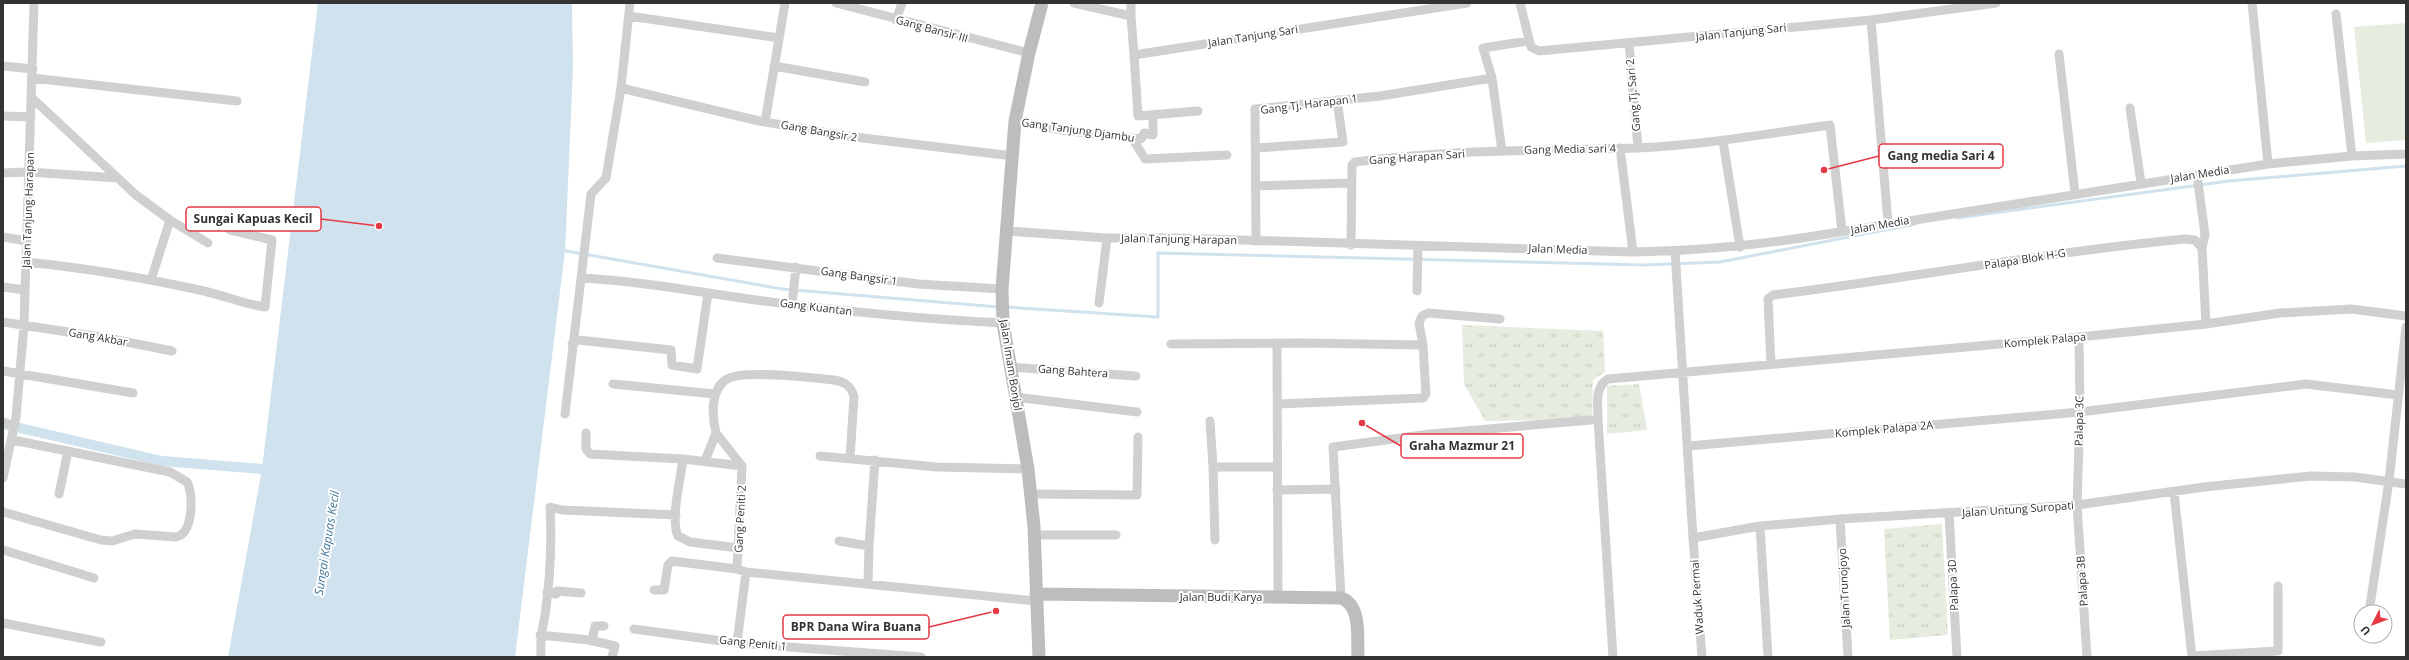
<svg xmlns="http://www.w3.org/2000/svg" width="2409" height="660" viewBox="0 0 2409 660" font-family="'Open Sans',sans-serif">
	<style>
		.grass { fill: url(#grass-tufts) }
		.pitch { fill: #e6ecdf }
		.water { fill: #cfe2ee }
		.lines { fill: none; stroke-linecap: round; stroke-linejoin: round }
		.stream { stroke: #cfe2ee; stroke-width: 3 }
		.canal { stroke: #cfe2ee; stroke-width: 10 }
		.street { stroke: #d0d0d0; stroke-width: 9 }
		.secondary { stroke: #bdbdbd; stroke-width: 13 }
		.labels { text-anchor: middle; stroke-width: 4; stroke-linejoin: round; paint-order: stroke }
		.street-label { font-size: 11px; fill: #333; stroke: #fff }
		.water-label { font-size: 12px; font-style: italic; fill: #3f7597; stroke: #fff }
		.leader { fill: none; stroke: #e63946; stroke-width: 1.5 }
		.callout-dot { fill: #e63946; stroke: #fff; stroke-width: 1.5 }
		.callout { fill: #fff; stroke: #e63946; stroke-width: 1.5 }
		.callout-label { font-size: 12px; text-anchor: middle; font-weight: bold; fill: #333 }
	</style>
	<defs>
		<pattern id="grass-tufts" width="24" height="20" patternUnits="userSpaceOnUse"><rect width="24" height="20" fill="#e6ecdf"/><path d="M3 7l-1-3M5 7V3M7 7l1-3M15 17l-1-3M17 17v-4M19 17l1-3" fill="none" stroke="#c6cbc0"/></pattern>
	</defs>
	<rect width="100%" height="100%" fill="#fff"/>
	<!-- grass -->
	<path class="grass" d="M 1462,325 L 1603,331 L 1605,372 L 1593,380 L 1592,419 L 1485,421 L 1464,384 Z
		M 1639,384 L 1647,430 L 1607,434 L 1607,386 Z
		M 1942,524 L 1948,635 L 1890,640 L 1884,529 Z"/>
	<!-- pitch -->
	<path class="pitch" d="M 2406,23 L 2406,140 L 2366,143 L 2354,27 Z"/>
	<!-- water -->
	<path class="water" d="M 318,3 L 572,3 L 573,68 L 565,251 L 515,657 L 228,657 L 262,469 Z"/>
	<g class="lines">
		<!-- stream -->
		<path class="stream" d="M 1957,218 L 2229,181 L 2406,166
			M 561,250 L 782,289 L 999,307
			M 1005,307 L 1158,317 L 1158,253 L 1644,265 L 1720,262 L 1916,224"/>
		<!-- canal -->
		<path class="canal" d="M 7,425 L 162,461 L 262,469"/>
		<!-- street -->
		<path class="street" d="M 630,3 L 621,88 L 759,121 L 846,136 L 1013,156
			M 836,3 L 1029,53
			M 1074,3 L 1131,16 L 1134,55 L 1467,3
			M 1131,3 L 1131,16
			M 1520,3 L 1531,47 L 1539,51 L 1871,20 L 1996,3
			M 2252,3 L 2268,164
			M 2336,14 L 2352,156
			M 629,16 L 779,38
			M 896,20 L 902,3
			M 1871,20 L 1888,223
			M 1629,43 L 1638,148
			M 2059,54 L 2075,193
			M 1134,55 L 1138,116 L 1198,111
			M 3,66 L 33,69
			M 774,66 L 865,82
			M 32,78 L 237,101
			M 31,97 L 136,195 L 170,220 L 208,243
			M 2130,108 L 2141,183
			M 3,116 L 31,117
			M 1015,121 L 1061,130 L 1141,139 L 1144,133 L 1153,135 L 1153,115
			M 765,122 L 785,3
			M 1132,138 L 1145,159 L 1227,155
			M 1723,141 L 1740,247
			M 1256,148 L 1343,142 L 1337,100
			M 1620,148 L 1633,252
			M 1502,151 L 1492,78 L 1483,48 L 1528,41
			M 3,173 L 29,172 L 118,178
			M 2197,175 L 2205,235 L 2202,248
			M 1256,186 L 1351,183
			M 230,230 L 272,240
			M 1007,231 L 1107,238 L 1177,238 L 1633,252 C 1693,251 1749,246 1808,237 L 2268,164 L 2352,156 L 2406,154
			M 3,237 L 27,241
			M 1256,241 L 1255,109 L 1380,96 L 1492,78
			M 1351,245 L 1352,165 L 1355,162 C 1448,149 1543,151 1637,148 C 1702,145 1766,134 1830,125 L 1842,231
			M 1675,251 L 1693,538 L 1760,526 L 1840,519 L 2077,505 L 2204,487 L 2311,476 L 2355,477 L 2406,484
			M 717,258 L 918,284 L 1002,289
			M 26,262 C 86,268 145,278 204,291 C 225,296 244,304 265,307 L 272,240
			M 582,278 C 640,281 698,292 756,300 C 838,311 920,319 1003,323
			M 151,280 L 170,220
			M 3,287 L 25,290
			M 1417,291 L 1418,246
			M 1099,303 L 1107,238
			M 792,305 L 796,267
			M 3,322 L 107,338 L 172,351
			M 2079,337 L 2080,412 L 2077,505 L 2087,657
			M 1277,343 L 1278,597
			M 572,344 L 578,340 L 671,350 L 672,365 L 697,369 L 708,293
			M 1171,344 L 1303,343 L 1423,345
			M 1771,364 L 1768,299 L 1773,295 C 1911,278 2047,252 2185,239 L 2195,240 L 2202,248 L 2206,324
			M 1010,367 L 1136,376
			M 3,371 L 133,393
			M 613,384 L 715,394
			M 1015,397 L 1137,412
			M 1278,404 L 1423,398 L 1426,394 L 1423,345 L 1419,323 L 1422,316 L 1428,313 L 1500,319
			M 565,414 L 591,194 L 606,178 L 621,88
			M 1210,421 L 1213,467 L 1276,467
			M 3,422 L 15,426
			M 586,433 L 586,449 L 590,454 L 683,459 L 742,466
			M 1688,446 L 2080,412 L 2306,384 L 2398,395
			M 820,456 L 937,467 L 1028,469
			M 850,458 L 854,397 C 851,385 844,382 834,380 C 812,378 744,369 727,379 C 710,389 712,417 716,433 L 742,466 L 737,569 L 746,572 L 1036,601
			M 683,459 C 681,478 670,519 678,536 L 690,542 L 739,548
			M 705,461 L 716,433
			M 1213,467 L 1215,540
			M 3,478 L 16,417 L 24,325 L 34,3
			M 1277,490 L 1336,489
			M 2174,492 L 2192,657
			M 59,494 L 68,451
			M 1030,494 L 1137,495 L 1138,437
			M 3,512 L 101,540 L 112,541 L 135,534 L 176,537 C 193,534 194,495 187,482 L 170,472 L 13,440
			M 1949,513 L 1957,657
			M 1840,519 L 1848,657
			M 1760,526 L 1768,657
			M 1034,535 L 1116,535
			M 1693,538 L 1702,657
			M 839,541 L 869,546 L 875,460
			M 3,550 L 94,578
			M 868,584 L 869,546
			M 654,590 L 664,590 L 668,565 L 672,561 L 737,569
			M 547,592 L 556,594 L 557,591 L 581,593
			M 1341,598 L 1333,447 L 1430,434 L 1591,420
			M 2369,612 L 2389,481 L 2406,327
			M 3,623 L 101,642
			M 634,629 L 737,643 L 921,657
			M 540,635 L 589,640 L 615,646 L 612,657
			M 592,641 L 595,626 L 604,626
			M 737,643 L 746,572
			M 2192,656 L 2278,651 L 2278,586
			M 541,657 C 540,638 542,632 545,615 C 550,580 552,542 550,507 L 562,510 L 676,515
			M 1613,657 L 1598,419 C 1598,405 1594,387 1608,379 L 2079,337 L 2206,324 L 2280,313 L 2351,309 L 2406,316"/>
		<!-- secondary -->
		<path class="secondary" d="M 1036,594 L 1341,598 C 1362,605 1357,639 1358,657
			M 1039,657 L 1034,527 L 1028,469 L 1003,323 L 1002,289 L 1015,121 L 1029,53 L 1042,3"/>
	</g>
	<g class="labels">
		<!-- street labels -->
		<g class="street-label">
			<text transform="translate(932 29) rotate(15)" y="4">Gang Bansir III</text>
			<text transform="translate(1741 32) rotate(-6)" y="4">Jalan Tanjung Sari</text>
			<text transform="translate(1253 36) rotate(-9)" y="4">Jalan Tanjung Sari</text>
			<text transform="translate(1633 95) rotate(-95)" y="4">Gang Tj. Sari 2</text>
			<text transform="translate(1309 104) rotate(-7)" y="4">Gang Tj. Harapan 1</text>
			<text transform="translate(1078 130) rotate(8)" y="4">Gang Tanjung Djambu</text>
			<text transform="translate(819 131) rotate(10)" y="4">Gang Bangsir 2</text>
			<text transform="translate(1570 149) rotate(-1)" y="4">Gang Media sari 4</text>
			<text transform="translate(1417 157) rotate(-4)" y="4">Gang Harapan Sari</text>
			<text transform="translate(2200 174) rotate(-9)" y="4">Jalan Media</text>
			<text transform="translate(28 210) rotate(-88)" y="4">Jalan Tanjung Harapan</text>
			<text transform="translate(1880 225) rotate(-10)" y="4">Jalan Media</text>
			<text transform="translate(1179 239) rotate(1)" y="4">Jalan Tanjung Harapan</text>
			<text transform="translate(1558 249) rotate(2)" y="4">Jalan Media</text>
			<text transform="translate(2025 259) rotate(-9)" y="4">Palapa Blok H-G</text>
			<text transform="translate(859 276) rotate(8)" y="4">Gang Bangsir 1</text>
			<text transform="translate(816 307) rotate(7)" y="4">Gang Kuantan</text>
			<text transform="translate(98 337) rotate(10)" y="4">Gang Akbar</text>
			<text transform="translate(2045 340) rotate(-5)" y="4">Komplek Palapa</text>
			<text transform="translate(1011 365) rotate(81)" y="4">Jalan Imam Bonjol</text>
			<text transform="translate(1073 371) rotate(4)" y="4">Gang Bahtera</text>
			<text transform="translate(2079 421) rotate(-89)" y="4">Palapa 3C</text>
			<text transform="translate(1884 429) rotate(-5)" y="4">Komplek Palapa 2A</text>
			<text transform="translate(2018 509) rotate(-4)" y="4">Jalan Untung Suropati</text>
			<text transform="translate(740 519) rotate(-87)" y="4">Gang Peniti 2</text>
			<text transform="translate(2082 581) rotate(-94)" y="4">Palapa 3B</text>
			<text transform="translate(1953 585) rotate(-93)" y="4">Palapa 3D</text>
			<text transform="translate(1844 588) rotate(-93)" y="4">Jalan Trunojoyo</text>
			<text x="1221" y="601">Jalan Budi Karya</text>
			<text transform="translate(1697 597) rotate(-94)" y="4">Waduk Permai</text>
			<text transform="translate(753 643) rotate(6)" y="4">Gang Peniti 1</text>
		</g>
		<!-- water labels -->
		<g class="water-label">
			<text transform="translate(327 543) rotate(-81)" y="4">Sungai Kapuas Kecil</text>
		</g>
	</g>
	<!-- callouts -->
	<path class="leader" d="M1824 170L1879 156M379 226L321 219M1362 423L1401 446M996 611L929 627"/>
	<g class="callout-dot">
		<circle cx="1824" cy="170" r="4"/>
		<circle cx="379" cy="226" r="4"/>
		<circle cx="1362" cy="423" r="4"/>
		<circle cx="996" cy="611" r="4"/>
	</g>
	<g class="callout">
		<rect x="1879" y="144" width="124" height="24" rx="4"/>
		<rect x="186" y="207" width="135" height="24" rx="4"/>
		<rect x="1401" y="434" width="122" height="24" rx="4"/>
		<rect x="783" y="615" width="146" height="24" rx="4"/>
	</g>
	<g class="callout-label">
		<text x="1941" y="160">Gang media Sari 4</text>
		<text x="253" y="223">Sungai Kapuas Kecil</text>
		<text x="1462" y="450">Graha Mazmur 21</text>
		<text x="856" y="631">BPR Dana Wira Buana</text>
	</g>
	<!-- border -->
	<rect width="2409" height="660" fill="none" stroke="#333333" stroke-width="8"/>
	<!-- north arrow -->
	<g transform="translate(2373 624) rotate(228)"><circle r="19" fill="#ffffff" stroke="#adadad"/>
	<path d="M0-3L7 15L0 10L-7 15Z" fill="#e63946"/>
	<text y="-6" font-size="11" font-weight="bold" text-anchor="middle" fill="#333333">U</text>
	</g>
</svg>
